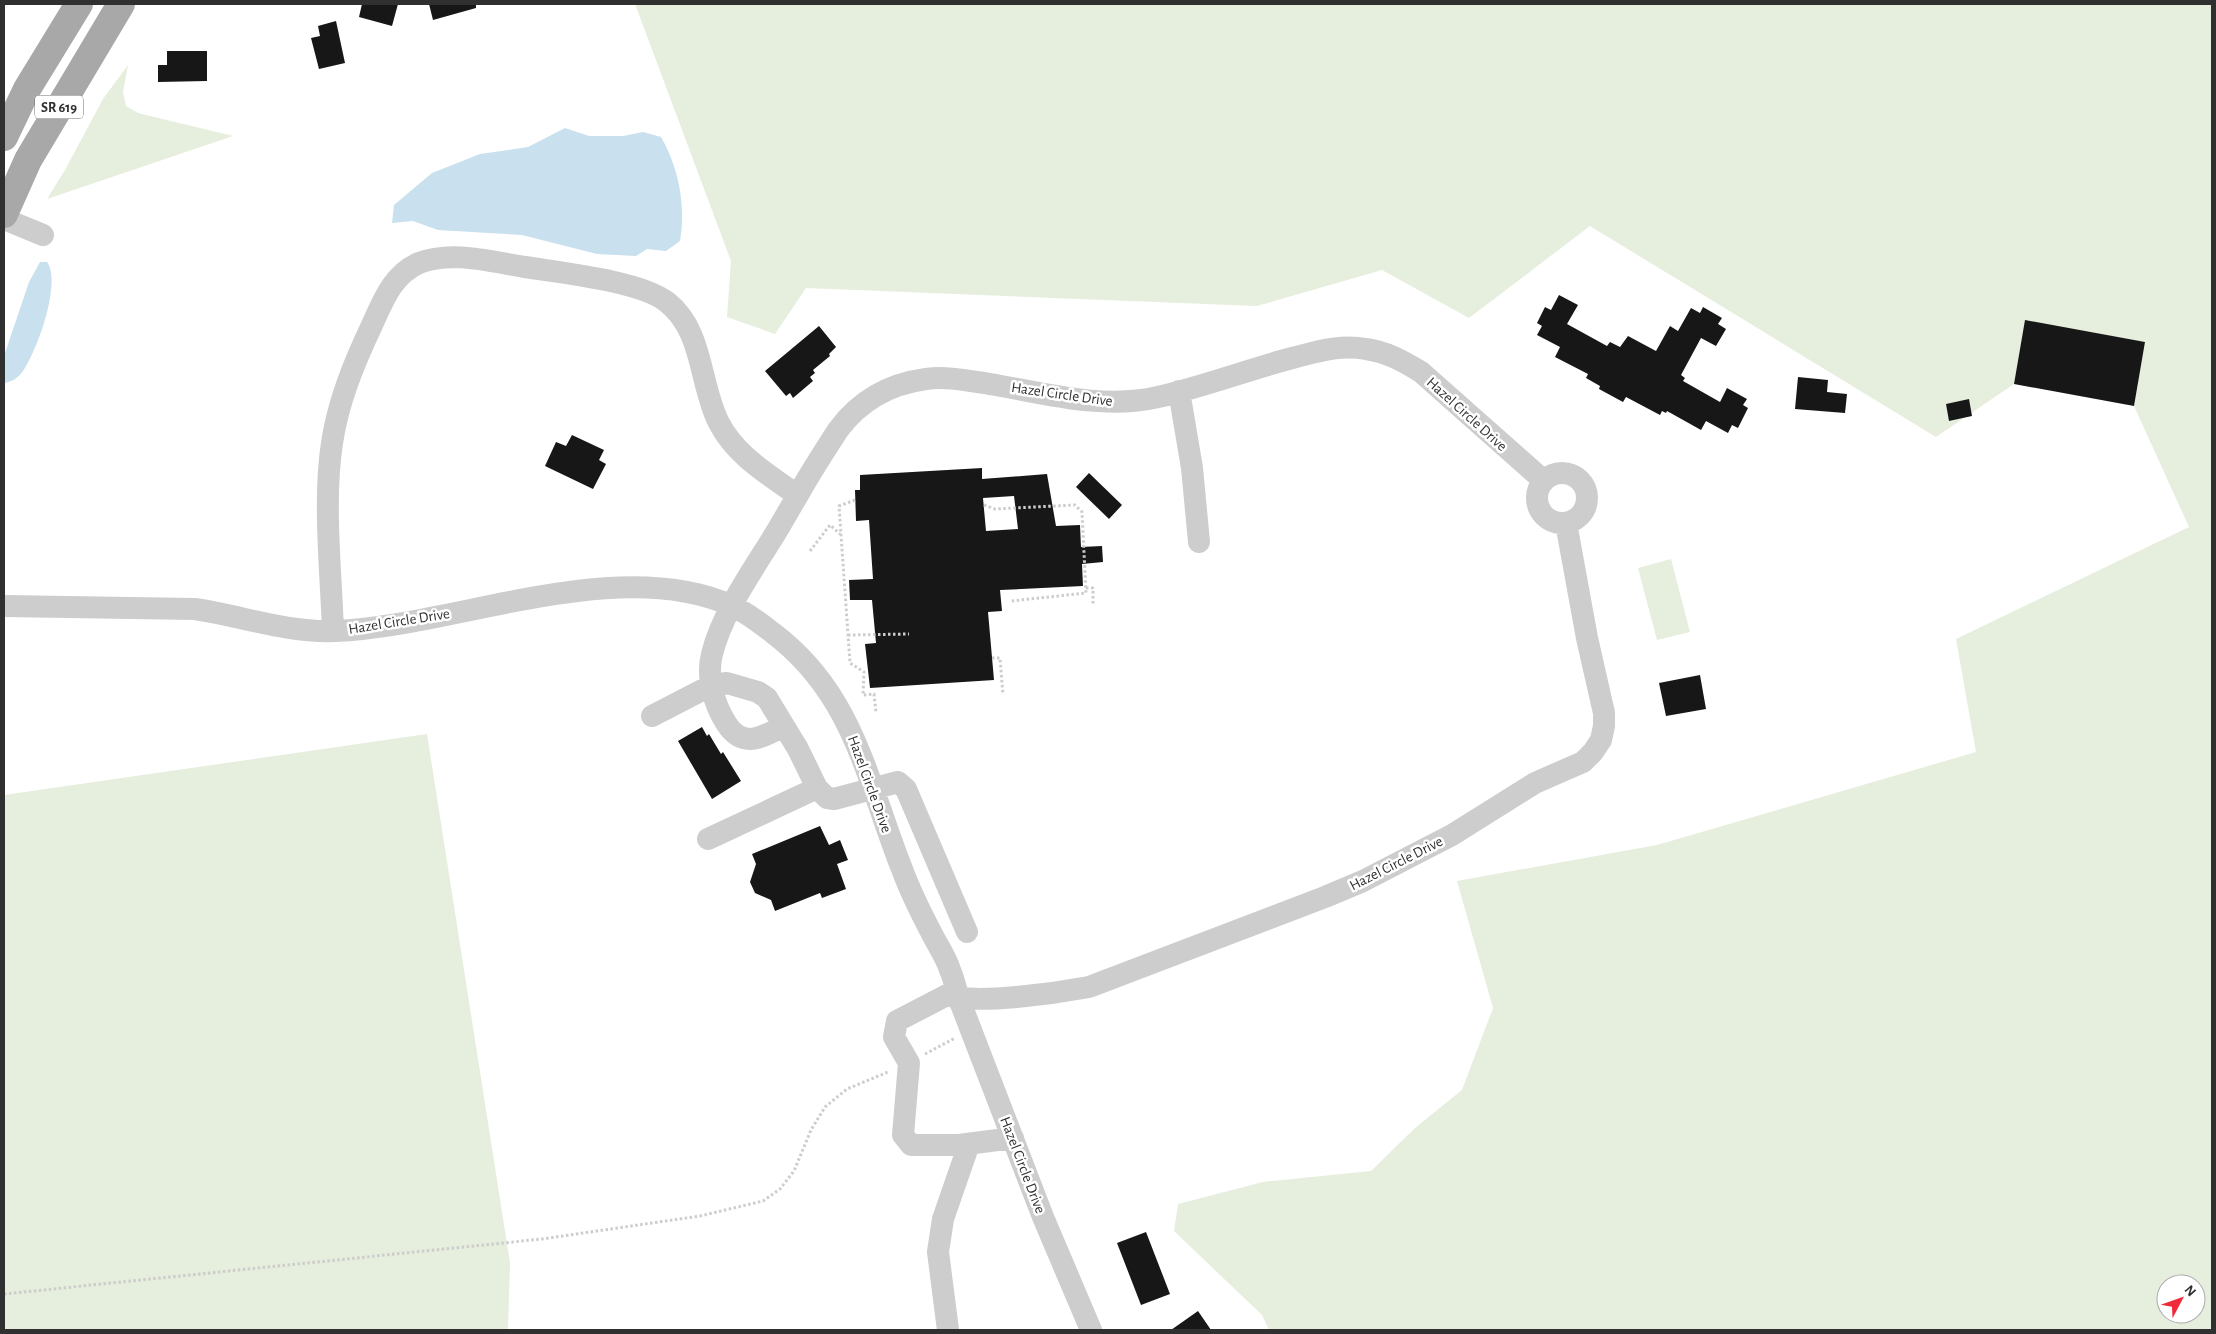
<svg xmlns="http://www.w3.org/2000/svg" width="2216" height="1334" viewBox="0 0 2216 1334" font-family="'Alegreya Sans',sans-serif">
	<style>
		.green { fill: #e6eedd; fill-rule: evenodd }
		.water { fill: #c9e0ee }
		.building { fill: #171717; fill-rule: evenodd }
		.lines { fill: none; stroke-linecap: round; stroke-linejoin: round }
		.path { stroke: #cdcdcd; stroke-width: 3; stroke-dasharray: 2.5 2.5; stroke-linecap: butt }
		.minor { stroke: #cdcdcd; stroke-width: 22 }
		.major { stroke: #a8a8a8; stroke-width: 28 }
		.labels { text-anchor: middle; stroke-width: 5; stroke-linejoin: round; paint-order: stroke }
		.shield { fill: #fff; stroke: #6e6e6e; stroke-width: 1 }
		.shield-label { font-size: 14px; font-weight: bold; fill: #303030 }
		.street-label { font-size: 15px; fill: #303030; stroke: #fff }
	</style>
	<rect width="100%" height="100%" fill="#fff"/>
	<!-- green -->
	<path class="green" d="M 635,4 L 2212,4 L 2212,1330 L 1269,1330 L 1262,1315 L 1174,1231 L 1178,1204 L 1263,1182 L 1371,1171 L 1415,1128 L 1462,1090 L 1493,1008 L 1457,881 L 1657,845 L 1976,752 L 1956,639 L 2189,527 L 2134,406 L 2145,342 L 2025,321 L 2014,384 L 1936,437 L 1590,226 L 1469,318 L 1382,270 L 1257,306 L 806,288 L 775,334 L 727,317 L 731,261 ZM 2166,1284 L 2196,1284 L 2196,1314 L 2166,1314 Z
		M 128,65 L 123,92 L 126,106 L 138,113 L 233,136 L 47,199 L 65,170 L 103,99 Z
		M 1671,559 L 1690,632 L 1657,640 L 1638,568 Z
		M 427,734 L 510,1263 L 508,1330 L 4,1330 L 4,795 Z"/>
	<!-- water -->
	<path class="water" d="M 565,128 L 589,136 L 623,136 L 643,132 L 661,137 C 679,168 686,206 680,241 L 666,251 L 647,249 L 636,256 L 597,254 L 522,235 L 438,230 L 413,221 L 392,223 L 394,205 L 432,173 L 480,154 L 528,147 Z
		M 40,262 L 47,262 C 62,282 37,351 23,371 C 18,378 13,381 5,383 L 4,356 L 29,282 Z"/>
	<!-- building -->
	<path class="building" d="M 362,4 L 398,4 L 392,26 L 359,17 Z
		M 429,4 L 476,4 L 476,8 L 433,20 Z
		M 336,21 L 345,63 L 319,69 L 311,38 L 320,36 L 318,26 Z
		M 167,51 L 207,51 L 207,81 L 158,82 L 158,65 L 167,65 Z
		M 1559,295 L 1578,305 L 1567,324 L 1607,346 L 1610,342 L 1620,347 L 1628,336 L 1656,351 L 1670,326 L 1678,331 L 1691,308 L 1700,313 L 1703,307 L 1722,318 L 1718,324 L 1726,329 L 1716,346 L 1701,338 L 1681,375 L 1685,378 L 1683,381 L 1720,402 L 1727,388 L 1747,399 L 1743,405 L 1748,408 L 1738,428 L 1732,425 L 1728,433 L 1706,421 L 1701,430 L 1667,411 L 1666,413 L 1662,411 L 1660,415 L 1626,397 L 1623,402 L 1599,389 L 1600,386 L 1586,378 L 1588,374 L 1555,357 L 1560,347 L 1537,335 L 1542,326 L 1537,323 L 1545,307 L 1551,310 Z
		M 2025,320 L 2145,342 L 2134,406 L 2014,384 Z
		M 819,326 L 836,347 L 829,354 L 830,356 L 813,370 L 815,373 L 810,377 L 813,381 L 793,398 L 790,393 L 786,396 L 765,371 Z
		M 1798,377 L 1828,380 L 1827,392 L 1847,394 L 1845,413 L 1795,409 Z
		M 1969,399 L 1972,416 L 1949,421 L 1946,404 Z
		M 572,435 L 604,450 L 599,460 L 606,464 L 593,489 L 545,466 L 556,442 L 566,446 Z
		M 982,468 L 982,479 L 1047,474 L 1056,526 L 1080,525 L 1081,547 L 1102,546 L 1103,562 L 1082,564 L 1083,586 L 1000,590 L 1002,611 L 988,612 L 994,680 L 870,688 L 865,644 L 876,643 L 872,600 L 850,600 L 849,580 L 873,579 L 869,520 L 856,521 L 855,490 L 860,490 L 860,475 ZM 1014,496 L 1018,529 L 986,531 L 983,498 Z
		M 1089,473 L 1122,505 L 1109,519 L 1076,487 Z
		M 1700,675 L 1706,709 L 1666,716 L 1659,683 Z
		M 702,727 L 707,736 L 709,734 L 721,754 L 723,752 L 741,781 L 712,799 L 678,741 Z
		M 820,826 L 829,845 L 840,840 L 848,860 L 837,864 L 846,889 L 822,898 L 820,893 L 775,911 L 771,900 L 755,893 L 750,882 L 756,864 L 752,854 Z
		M 1146,1232 L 1170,1294 L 1141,1305 L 1117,1243 Z
		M 1198,1311 L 1211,1330 L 1171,1330 Z"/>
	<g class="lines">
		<!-- path -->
		<path class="path" d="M 855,500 L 839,506 L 850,663 L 864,672 L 863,695 L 874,694 L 876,712
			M 984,505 L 995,509 L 1075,505 L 1082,512 L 1086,593 L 1011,601
			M 810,551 L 830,525 L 840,534
			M 1086,588 L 1093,588 L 1093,605
			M 848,635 L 909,634
			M 992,658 L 1000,658 L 1003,695
			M 925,1054 L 955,1038
			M 4,1294 L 542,1239 L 700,1216 L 763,1201 L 780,1189 L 794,1171 L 811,1130 L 825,1107 L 847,1089 L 888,1072"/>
		<!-- minor -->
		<path class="minor" d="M 4,219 L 43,235
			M 1179,391 L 1192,468 L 1199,542
			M1537 498a25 25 0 1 1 50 0a25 25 0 1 1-50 0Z
			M 4,606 L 195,609 C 242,616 287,633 335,631 C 456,626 615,555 730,605 C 745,611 760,623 773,633 C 798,652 820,677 836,704 C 865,752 881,817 902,869 C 910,891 921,913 932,934 C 938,946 946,957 950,970 C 954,979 956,989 959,999 L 1043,1217 L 1091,1330
			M 333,631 C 331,572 323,501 332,443 C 338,402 354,363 372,325 C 383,301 393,274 419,263 C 452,250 492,262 525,267 C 562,273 640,281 667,302 C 704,331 699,384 719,423 C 736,456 768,474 797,495
			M 652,716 L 712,685 L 727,683 L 758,692 L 767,698 L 784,726 C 762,737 743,750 726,723 C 714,704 706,677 712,654 C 722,613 753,570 775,534 C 783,521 790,508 798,495 C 810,473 824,452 838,430 C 860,400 889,384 926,379 C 947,376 969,381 990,384 C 1044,393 1103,410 1158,397 C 1202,387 1247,370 1292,358 C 1316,352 1340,344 1366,349 C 1387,352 1403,361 1421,372 L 1544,481
			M 784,726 L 798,749 L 817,788 L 827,798 L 834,799 L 898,782 L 906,789 L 967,932
			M 708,839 L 817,788
			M 1013,1138 L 959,1145 L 911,1145 L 903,1135 L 909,1063 L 894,1037 L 897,1021 L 947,995 C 976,1005 1057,993 1089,987 L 1325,897 L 1363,881 L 1452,835 L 1535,783 L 1583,762 L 1593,752 L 1601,740 L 1604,726 L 1604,713 L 1587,638 L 1566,523
			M 948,1330 L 938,1252 L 943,1219 L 969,1144"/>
		<!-- major -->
		<path class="major" d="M 4,137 L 27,89 L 79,4
			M 4,214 L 28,160 L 121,4"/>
	</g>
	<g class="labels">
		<!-- shield labels -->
		<rect class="shield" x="35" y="95.5" width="48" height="23" rx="4"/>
		<g class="shield-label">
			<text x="59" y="112">SR 619</text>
		</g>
		<!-- street labels -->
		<g class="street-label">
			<text transform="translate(1062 394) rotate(8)" y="5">Hazel Circle Drive</text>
			<text transform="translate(1467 414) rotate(42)" y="5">Hazel Circle Drive</text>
			<text transform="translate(399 621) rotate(-9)" y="5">Hazel Circle Drive</text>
			<text transform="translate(870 784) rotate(70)" y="5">Hazel Circle Drive</text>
			<text transform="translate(1396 863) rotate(-27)" y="5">Hazel Circle Drive</text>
			<text transform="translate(1023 1165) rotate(69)" y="5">Hazel Circle Drive</text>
		</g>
	</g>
	<!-- border -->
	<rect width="2216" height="1334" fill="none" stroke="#303030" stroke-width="10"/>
	<!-- north arrow -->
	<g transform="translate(2181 1299) rotate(49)"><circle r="24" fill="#ffffff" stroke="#acacac"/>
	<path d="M0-4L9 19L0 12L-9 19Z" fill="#ef2a3a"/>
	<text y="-8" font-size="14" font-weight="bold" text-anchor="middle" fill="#303030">N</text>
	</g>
</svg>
